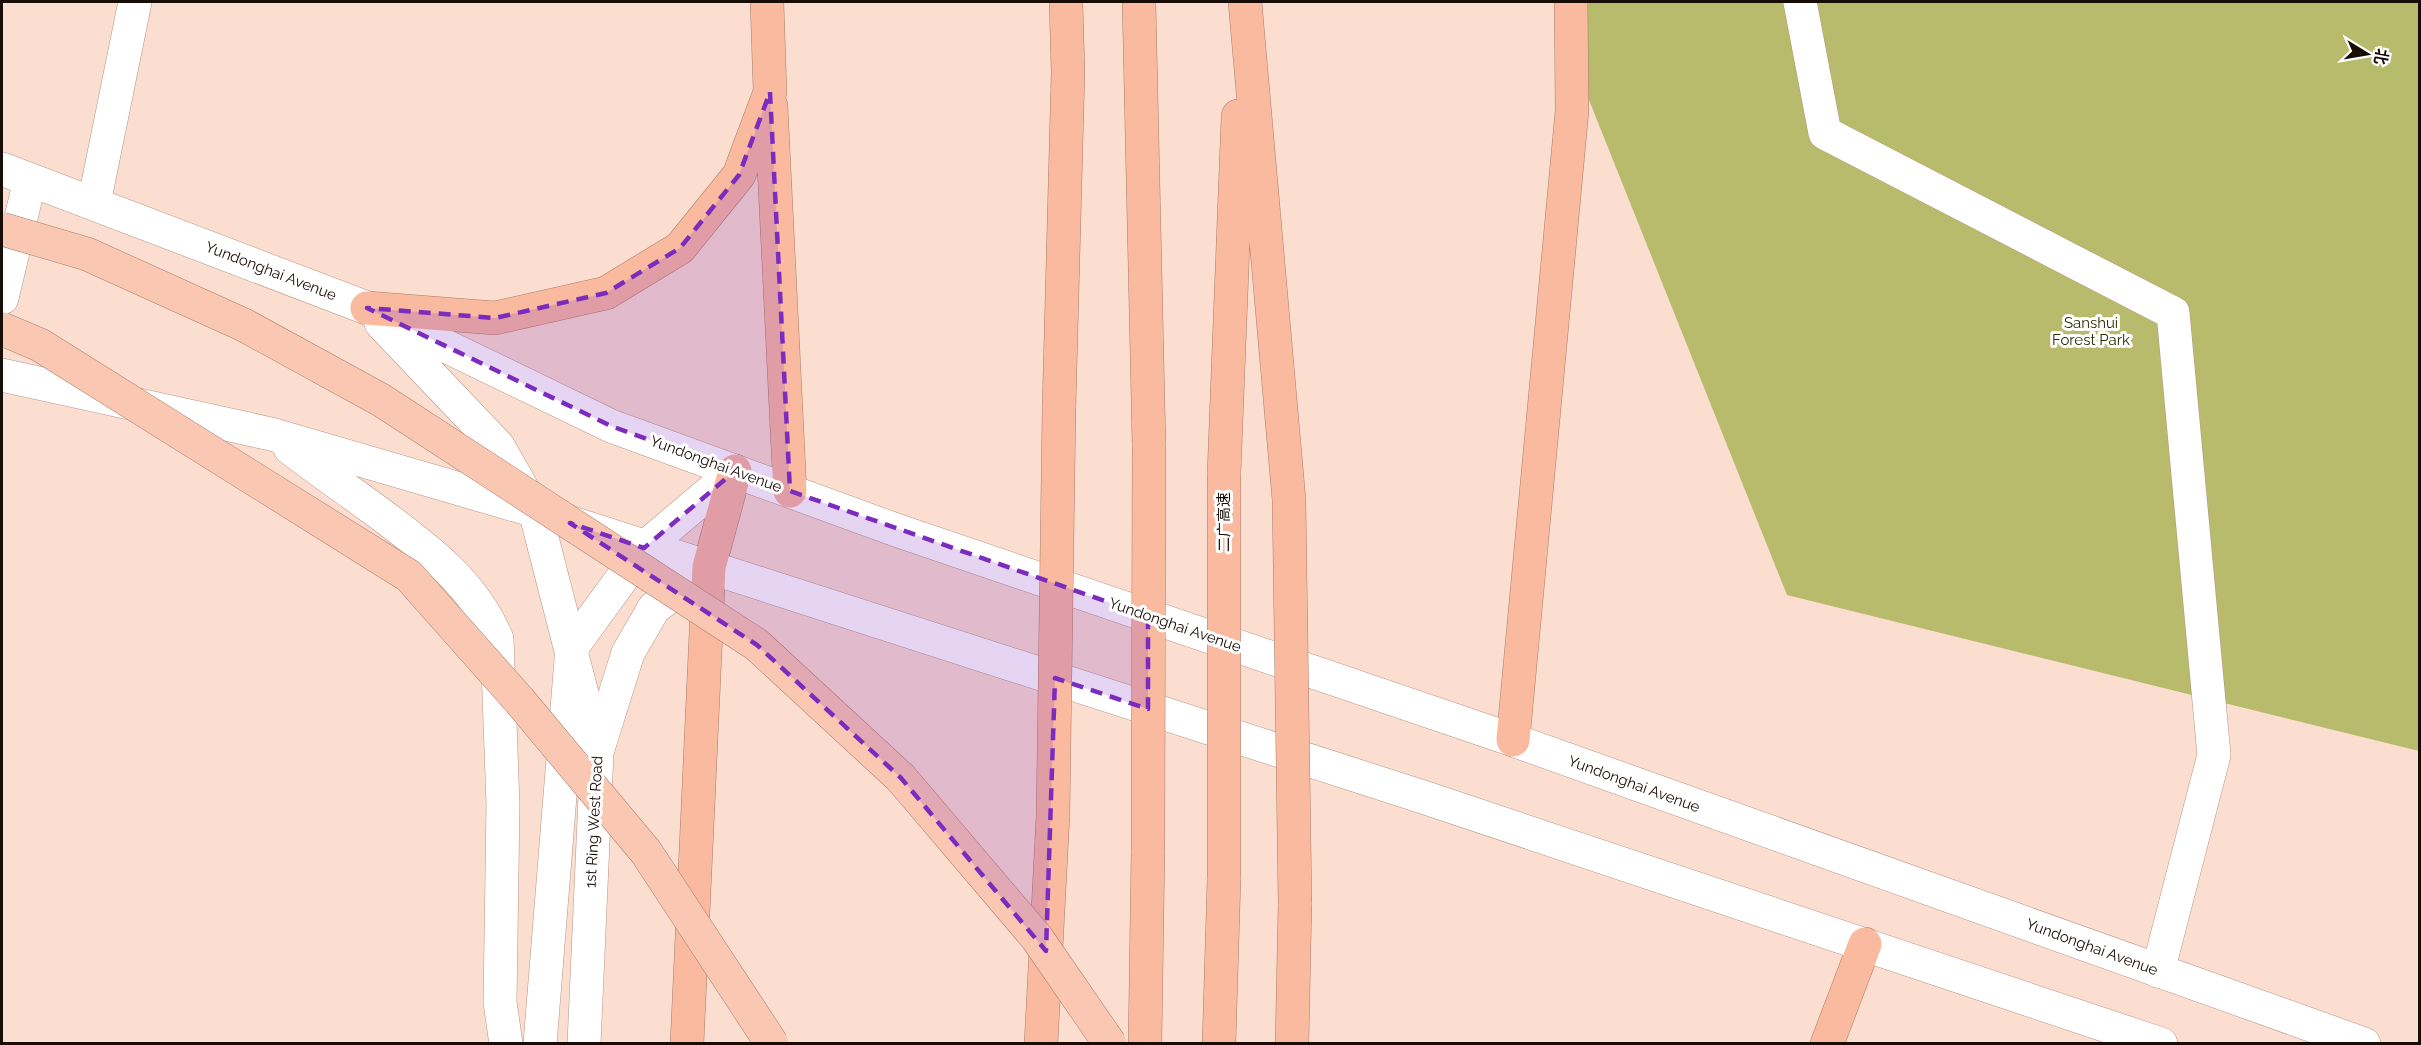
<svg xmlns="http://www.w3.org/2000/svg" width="2421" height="1045" viewBox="0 0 2421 1045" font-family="Raleway,'Noto Sans SC',sans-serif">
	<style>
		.green { fill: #b7bb6b }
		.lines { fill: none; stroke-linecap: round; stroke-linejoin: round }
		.minor-casing { stroke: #b79584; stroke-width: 34 }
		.tertiary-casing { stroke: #b79584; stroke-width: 34 }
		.secondary-casing { stroke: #b79584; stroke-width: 34 }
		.motorway-casing { stroke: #aa7d6a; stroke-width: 34 }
		.minor { stroke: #fff; stroke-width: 33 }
		.tertiary { stroke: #fff; stroke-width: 33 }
		.secondary { stroke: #fff; stroke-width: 33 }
		.motorway { stroke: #f9ba9f; stroke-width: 33 }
		.trunk-bridge-casing { stroke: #aa7d6a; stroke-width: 34; stroke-linecap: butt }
		.motorway-bridge-casing { stroke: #aa7d6a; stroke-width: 34; stroke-linecap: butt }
		.trunk-bridge { stroke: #fac8b2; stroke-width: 33 }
		.motorway-bridge { stroke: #f9ba9f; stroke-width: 33 }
		.marked { fill: #7b2cbf; fill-opacity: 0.2; stroke: #7b2cbf; stroke-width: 4.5; stroke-dasharray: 12 8; stroke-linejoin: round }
		.labels { text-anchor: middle; stroke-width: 6; stroke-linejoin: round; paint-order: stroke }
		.street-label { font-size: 15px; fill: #180c07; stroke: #fff }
		.park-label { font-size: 15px; fill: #2d2e02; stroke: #fff }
	</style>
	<rect width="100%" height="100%" fill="#fbded0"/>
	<!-- green -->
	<path class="green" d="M 1580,2 L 2419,2 L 2419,751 L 1787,595 L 1587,95 Z"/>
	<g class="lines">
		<defs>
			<path id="minor" d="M 1800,2 L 1825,133 L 2173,313 L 2214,755 L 2158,971
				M 94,203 L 135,2"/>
			<path id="tertiary" d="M 540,1044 L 572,647 L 644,548 L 735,471
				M 584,1044 L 597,752 L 628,653 L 654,608 L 709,567"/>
			<path id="secondary" d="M 2,169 L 367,308 L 611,426 L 896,530 L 1513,740 L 2364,1044
				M 2,298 L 30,180
				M 381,323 L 498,446 L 535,511 L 597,752
				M 2,375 L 271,434 L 535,511 L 1423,797 L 2161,1044
				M 290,448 C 319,470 349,491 379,513 C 427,549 473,582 497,639 L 503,805 L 500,1002 L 506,1044"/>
			<path id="motorway" d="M 1139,2 L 1149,446
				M 1245,2 L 1289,500
				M 771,106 L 790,491
				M 367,308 L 495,318 L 606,293 L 680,248 L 739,175 L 770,92 L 767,2
				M 1059,408 L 1068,72 L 1066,2
				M 1224,474 L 1238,116
				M 1513,740 L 1572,111 L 1571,2
				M 687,1044 L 709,567 L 735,471
				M 1041,1044 L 1053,815
				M 1145,1044 L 1148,850
				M 1219,1044 L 1224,878
				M 1292,1044 L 1295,903
				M 1827,1044 L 1865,944"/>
		</defs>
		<!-- minor casing -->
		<use href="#minor" class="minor-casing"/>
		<!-- tertiary casing -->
		<use href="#tertiary" class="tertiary-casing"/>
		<!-- secondary casing -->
		<use href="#secondary" class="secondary-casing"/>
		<!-- motorway casing -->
		<use href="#motorway" class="motorway-casing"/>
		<!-- minor -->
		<use href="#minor" class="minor"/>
		<!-- tertiary -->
		<use href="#tertiary" class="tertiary"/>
		<!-- secondary -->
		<use href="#secondary" class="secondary"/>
		<!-- motorway -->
		<use href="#motorway" class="motorway"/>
		<defs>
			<path id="trunk-bridge" d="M 2,229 L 87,254 L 244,325 L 381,400 L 757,645 L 901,778 L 1037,938 L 1110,1044
				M 2,329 L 40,345 L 409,576 L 519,700 L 646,852 L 772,1044"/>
			<path id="motorway-bridge" d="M 1224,474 L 1224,878
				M 1289,500 L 1295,903
				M 1053,815 L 1059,408
				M 1148,850 L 1149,446"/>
		</defs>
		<!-- trunk-bridge casing -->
		<use href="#trunk-bridge" class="trunk-bridge-casing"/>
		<!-- motorway-bridge casing -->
		<use href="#motorway-bridge" class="motorway-bridge-casing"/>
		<!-- trunk-bridge -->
		<use href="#trunk-bridge" class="trunk-bridge"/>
		<!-- motorway-bridge -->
		<use href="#motorway-bridge" class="motorway-bridge"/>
	</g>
	<!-- marked area -->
	<path class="marked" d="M 770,92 L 790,491 L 1148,616 L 1148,709 L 1055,678 L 1046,951 L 901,778 L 757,645 L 570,523 L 644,548 L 735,471 L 611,426 L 367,308 L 495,318 L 606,293 L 680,248 L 739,175 Z"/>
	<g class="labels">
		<!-- street labels -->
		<g class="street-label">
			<text transform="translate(271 271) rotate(21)" y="5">Yundonghai Avenue</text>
			<text transform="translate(716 464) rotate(20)" y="5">Yundonghai Avenue</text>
			<text transform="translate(1224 522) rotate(-90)" y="5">二广高速</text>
			<text transform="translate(1175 625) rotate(19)" y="5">Yundonghai Avenue</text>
			<text transform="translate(1634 784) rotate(20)" y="5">Yundonghai Avenue</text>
			<text transform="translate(594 822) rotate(-87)" y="5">1st Ring West Road</text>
			<text transform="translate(2092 947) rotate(20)" y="5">Yundonghai Avenue</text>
		</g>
		<!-- park labels -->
		<g class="park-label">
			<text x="2091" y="328">Sanshui<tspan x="2091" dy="17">Forest Park</tspan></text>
		</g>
	</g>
	<!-- border -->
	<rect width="2421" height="1045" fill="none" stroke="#180c07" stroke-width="6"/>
	<!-- north arrow -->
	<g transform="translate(2367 54) rotate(101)" stroke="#ffffff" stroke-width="4.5" paint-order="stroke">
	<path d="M0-4.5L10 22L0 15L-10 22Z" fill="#180c07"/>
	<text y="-9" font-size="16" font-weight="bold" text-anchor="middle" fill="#180c07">北</text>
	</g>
</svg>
